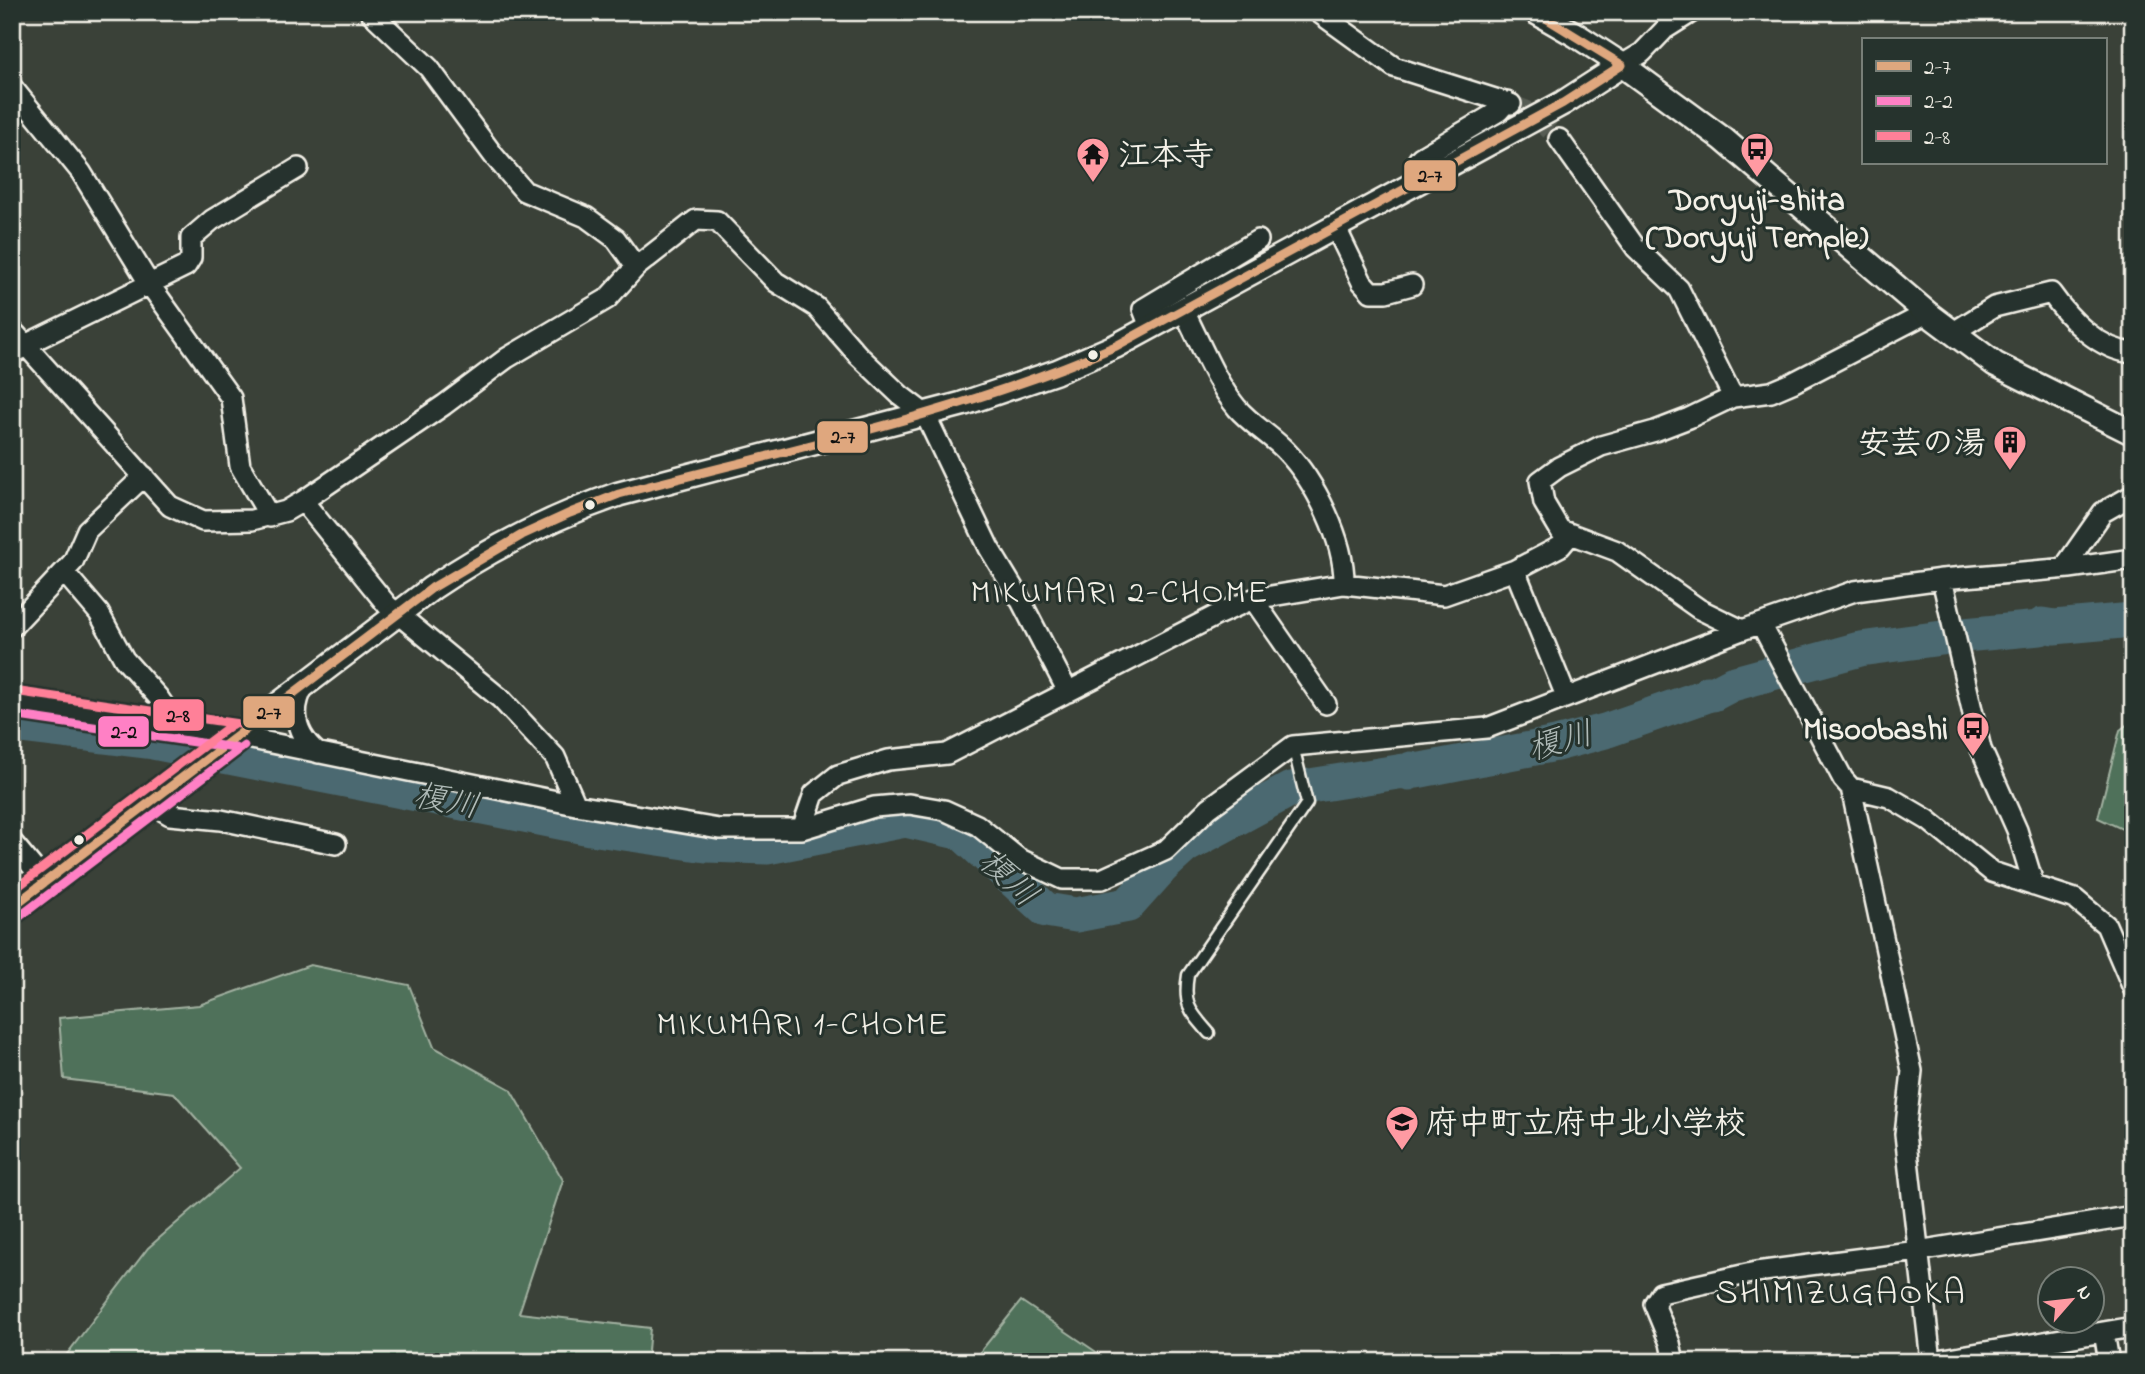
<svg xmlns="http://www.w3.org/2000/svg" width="2145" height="1374" viewBox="0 0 2145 1374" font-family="'Indie Flower','Klee One',sans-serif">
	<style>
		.green { fill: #50715a; stroke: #a2b1a1; stroke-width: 2 }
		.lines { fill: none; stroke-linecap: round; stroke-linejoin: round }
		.river { stroke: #4b6971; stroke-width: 35 }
		.minor-tunnel { stroke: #565b52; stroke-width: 19; stroke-dasharray: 19 10; stroke-linecap: butt }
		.service-casing { stroke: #f4f1e8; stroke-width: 15 }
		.minor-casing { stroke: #f4f1e8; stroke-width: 24 }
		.tertiary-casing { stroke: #f4f1e8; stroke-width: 28 }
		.service { stroke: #26332d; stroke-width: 10 }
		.minor { stroke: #26332d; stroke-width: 19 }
		.tertiary { stroke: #26332d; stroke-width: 23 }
		.bus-1-casing { stroke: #26332d; stroke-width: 14 }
		.bus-2-casing { stroke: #26332d; stroke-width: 14 }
		.bus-3-casing { stroke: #26332d; stroke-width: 14 }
		.bus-1 { stroke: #dfa77e; stroke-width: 9 }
		.bus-2 { stroke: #ff80c5; stroke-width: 9 }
		.bus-3 { stroke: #ff8098; stroke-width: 9 }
		.bus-dot { fill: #f4f1e8; stroke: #26332d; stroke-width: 2.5 }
		.labels { text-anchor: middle; stroke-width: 6; stroke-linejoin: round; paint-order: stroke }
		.poi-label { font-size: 32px; font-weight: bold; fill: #f4f1e8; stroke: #26332d; text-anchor: start }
		.neighbourhood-label { font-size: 33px; letter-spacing: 2px; fill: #f4f1e8; stroke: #26332d }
		.water-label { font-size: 33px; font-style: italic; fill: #b0bbb8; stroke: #26332d }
		.quarter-label { font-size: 35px; letter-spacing: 2px; fill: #f4f1e8; stroke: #26332d }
		.line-badge { stroke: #26332d; stroke-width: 2.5 }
		.pale-badge-label { font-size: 19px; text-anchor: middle; font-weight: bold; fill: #111 }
	</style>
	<rect width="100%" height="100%" fill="#3a4138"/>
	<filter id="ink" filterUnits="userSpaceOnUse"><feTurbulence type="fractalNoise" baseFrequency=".0143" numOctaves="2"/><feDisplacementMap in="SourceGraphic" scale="14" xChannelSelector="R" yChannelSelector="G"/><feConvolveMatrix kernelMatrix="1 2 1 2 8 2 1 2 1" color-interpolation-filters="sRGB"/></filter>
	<g filter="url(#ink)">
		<!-- green -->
		<path class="green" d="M 2133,720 L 2133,834 L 2098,818 L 2120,730 Z
			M 310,965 L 409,985 L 434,1047 L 510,1089 L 563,1180 L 519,1313 L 650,1328 L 647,1362 L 61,1362 L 148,1248 L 240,1168 L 174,1093 L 64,1079 L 59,1018 L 199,1005 Z
			M 1021,1301 L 1111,1362 L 972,1362 Z"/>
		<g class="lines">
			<!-- river -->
			<path class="river" d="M 12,725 L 153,742 L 590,828 L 706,845 L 767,847 L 905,820 L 962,833 L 1046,910 L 1076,915 L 1128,905 L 1162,867 L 1185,846 L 1291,789 L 1404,771 L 1409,773 L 1411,769 L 1416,771 L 1556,744 L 1605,731 L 1705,696 L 1708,693 L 1713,694 L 1732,684 L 1860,649 L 1964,635 L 2040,628 L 2042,625 L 2054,627 L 2133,620"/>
			<!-- minor-tunnel -->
			<path class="minor-tunnel" d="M 1511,104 L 1529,111 L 1559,139"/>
			<defs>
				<path id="service" d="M 1209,1033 C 1190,1011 1183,1005 1188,975 L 1307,803 L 1293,746"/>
				<path id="minor" d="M 370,12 L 429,68 L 494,156 L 524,191 L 586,217 L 616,239 L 636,267
					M 1318,12 L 1394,67 L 1511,104
					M 1622,65 L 1642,53 L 1665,29 L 1692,12
					M 12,87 L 81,172 L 150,285 L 231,398 L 240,466 L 270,517
					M 1559,139 L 1636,248 L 1679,289 L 1733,397
					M 1427,176 L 1419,159 L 1421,157 L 1499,111 L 1507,102
					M 1335,226 L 1362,282 L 1371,292 L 1386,292 L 1412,285
					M 1183,309 C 1200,342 1214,380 1237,408 C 1251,424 1270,435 1285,450 C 1315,481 1345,541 1344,584
					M 1150,327 L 1143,309 L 1258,240
					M 12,330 L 170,506 L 203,521 L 252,520 L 286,511 L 303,501 L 444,405 L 507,358 L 607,299 L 636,267 L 696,220 L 717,221 L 776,282 L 816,307 L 858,355 L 900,395 L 925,414 L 989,548 L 1021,601 L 1068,692
					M 1952,333 L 1994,307 L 2051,293 C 2070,320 2099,350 2133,353
					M 12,355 L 25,345 L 186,266 L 191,258 L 191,238 L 212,220 L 298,168
					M 303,501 L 387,605 L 501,699 L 555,757 L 576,805
					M 1563,531 L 1617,551 L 1699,609 L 1742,630
					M 2069,568 L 2068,562 L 2103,512 L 2133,495
					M 1515,570 L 1566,696
					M 64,572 L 99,613 L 124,659 L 158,697 L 169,713 L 173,726
					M 1942,579 L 1981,749 L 2017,830 L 2034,886
					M 1253,599 L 1326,704
					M 1761,624 L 1843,779 L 1851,788 L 1912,1071 L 1905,1134 L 1931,1361
					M 12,627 L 73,562 L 87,530 L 144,476
					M 304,686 C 290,711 296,735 318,753
					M 237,736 L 576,805 L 719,829 L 802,829 L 874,807 L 909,804 L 944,810 L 977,825 L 1018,858 L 1062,879 L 1102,879 L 1166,850 L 1209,808 L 1293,746 L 1487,728 L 1742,630 L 1855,591 L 1942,579 L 2069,568 L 2133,559
					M 1851,788 L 1889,797 L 1928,820 L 1992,872 L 2075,899 L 2106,925 L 2133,988
					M 150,803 L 170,815 L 221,820 L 336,844
					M 802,829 L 814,794 L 838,775 L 888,760 L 947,754 L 1219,614 L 1253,599 L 1344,584 L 1444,595 L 1515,570 L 1561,546 L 1566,540 L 1544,503 L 1540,481 L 1559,467 L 1601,446 L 1655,431 L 1689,418 L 1733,397 L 1771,392 L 1792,383 L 1927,313
					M 12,842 L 45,882
					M 2104,1332 L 2109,1362
					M 1674,1362 L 1670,1343 L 1654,1304 L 1661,1293 L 1756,1272 L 1918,1251 L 2133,1216
					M 1926,1362 L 2133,1327"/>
				<path id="tertiary" d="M 1536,12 L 1576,35 L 1622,65 L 1723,139 L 1927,313 L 1995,364 L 2133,433
					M 12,703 L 115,717 L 237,736
					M 12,907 L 432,588 C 491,548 552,517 619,494 L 962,404 L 1056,372 L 1116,346 L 1563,103 L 1622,65"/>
			</defs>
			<!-- service casing -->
			<use href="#service" class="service-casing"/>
			<!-- minor casing -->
			<use href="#minor" class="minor-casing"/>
			<!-- tertiary casing -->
			<use href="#tertiary" class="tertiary-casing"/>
			<!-- service -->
			<use href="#service" class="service"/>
			<!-- minor -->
			<use href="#minor" class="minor"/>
			<!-- tertiary -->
			<use href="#tertiary" class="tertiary"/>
			<defs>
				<path id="bus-1" d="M 12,907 L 432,588 L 522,535 L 570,513 L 619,494 C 786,450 957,415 1116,346 L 1563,103 L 1622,65 L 1536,12"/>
				<path id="bus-2" d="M 12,715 L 235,748
					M 19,917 L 244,746"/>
				<path id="bus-3" d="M 14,691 L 239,724
					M 12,891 L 230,726"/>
			</defs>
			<!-- bus-1 casing -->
			<use href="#bus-1" class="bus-1-casing"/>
			<!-- bus-2 casing -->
			<use href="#bus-2" class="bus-2-casing"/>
			<!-- bus-3 casing -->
			<use href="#bus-3" class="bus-3-casing"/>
			<!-- bus-1 -->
			<use href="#bus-1" class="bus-1"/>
			<!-- bus-2 -->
			<use href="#bus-2" class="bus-2"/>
			<!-- bus-3 -->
			<use href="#bus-3" class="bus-3"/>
		</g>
	</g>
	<!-- icons -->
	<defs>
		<symbol id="bus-pin" viewBox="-11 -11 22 30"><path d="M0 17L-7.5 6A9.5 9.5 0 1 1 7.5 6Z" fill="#ff9aa2" stroke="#26332d"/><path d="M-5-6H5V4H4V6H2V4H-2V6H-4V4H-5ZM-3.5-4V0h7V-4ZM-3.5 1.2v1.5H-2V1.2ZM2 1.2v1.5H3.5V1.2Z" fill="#111"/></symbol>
		<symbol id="temple-pin" viewBox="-11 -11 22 30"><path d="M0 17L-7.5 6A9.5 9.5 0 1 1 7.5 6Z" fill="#ff9aa2" stroke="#26332d"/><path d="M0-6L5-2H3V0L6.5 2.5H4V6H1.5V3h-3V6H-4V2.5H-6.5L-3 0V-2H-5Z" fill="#111"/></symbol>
		<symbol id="building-pin" viewBox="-11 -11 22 30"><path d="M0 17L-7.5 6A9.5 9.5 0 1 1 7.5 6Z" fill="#ff9aa2" stroke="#26332d"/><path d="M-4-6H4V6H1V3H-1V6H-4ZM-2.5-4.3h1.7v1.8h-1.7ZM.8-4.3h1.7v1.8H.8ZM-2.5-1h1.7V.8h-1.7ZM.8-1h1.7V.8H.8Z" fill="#111"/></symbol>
		<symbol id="school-pin" viewBox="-11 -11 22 30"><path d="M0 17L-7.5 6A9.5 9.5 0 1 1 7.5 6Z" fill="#ff9aa2" stroke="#26332d"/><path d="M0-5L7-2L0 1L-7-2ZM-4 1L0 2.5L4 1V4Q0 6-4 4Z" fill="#111"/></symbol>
	</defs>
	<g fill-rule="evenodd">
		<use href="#bus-pin" x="1738" y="130" width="38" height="52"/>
		<use href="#temple-pin" x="1074" y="135" width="38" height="52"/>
		<use href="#building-pin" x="1991" y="423" width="38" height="52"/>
		<use href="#bus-pin" x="1954" y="709" width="38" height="52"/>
		<use href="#school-pin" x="1383" y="1103" width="38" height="52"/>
	</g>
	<!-- markers -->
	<g class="bus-dot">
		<circle cx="1093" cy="355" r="6"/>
		<circle cx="590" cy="505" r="6"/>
		<circle cx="79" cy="840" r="6"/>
	</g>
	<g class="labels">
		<!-- poi labels -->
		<g class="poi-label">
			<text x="1118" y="165">江本寺</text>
			<text x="1757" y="210" text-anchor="middle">Doryuji-shita<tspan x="1757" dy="37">(Doryuji Temple)</tspan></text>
			<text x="1986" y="453" text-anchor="end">安芸の湯</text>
			<text x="1948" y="739" text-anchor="end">Misoobashi</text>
			<text x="1426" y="1133">府中町立府中北小学校</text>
		</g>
		<!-- neighbourhood labels -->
		<g class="neighbourhood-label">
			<text x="1120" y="602">MIKUMARI 2-CHOME</text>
			<text x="803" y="1034">MIKUMARI 1-CHOME</text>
		</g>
		<!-- water labels -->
		<g class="water-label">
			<text transform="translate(1560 739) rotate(-15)" y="12">榎川</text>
			<text transform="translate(447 799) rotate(11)" y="12">榎川</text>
			<text transform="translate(1010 877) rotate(43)" y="12">榎川</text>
		</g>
		<!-- quarter labels -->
		<g class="quarter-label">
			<text x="1841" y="1303">SHIMIZUGAOKA</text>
		</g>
	</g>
	<g class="line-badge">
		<rect x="1403" y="159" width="54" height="33" rx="7" fill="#dfa77e"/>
		<rect x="816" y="420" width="53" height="34" rx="7" fill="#dfa77e"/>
		<rect x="242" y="695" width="54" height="34" rx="7" fill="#dfa77e"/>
		<rect x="152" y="698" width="53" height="34" rx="7" fill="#ff8098"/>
		<rect x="97" y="715" width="53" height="33" rx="7" fill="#ff80c5"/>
	</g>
	<g class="pale-badge-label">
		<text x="1430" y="182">2-7</text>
		<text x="843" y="443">2-7</text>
		<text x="269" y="719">2-7</text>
		<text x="178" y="722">2-8</text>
		<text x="124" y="738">2-2</text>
	</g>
	<!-- margin -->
	<rect width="2145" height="1374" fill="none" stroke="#26332d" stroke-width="42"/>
	<rect x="21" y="21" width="2103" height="1332" fill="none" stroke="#f4f1e8" stroke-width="2.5" filter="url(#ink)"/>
	<!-- legend -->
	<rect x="1862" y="38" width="245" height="126" fill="#26332d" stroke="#787f78" stroke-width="2"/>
	<rect x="1876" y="61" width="35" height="10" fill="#dfa77e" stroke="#787f78" stroke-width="2"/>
	<text x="1924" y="74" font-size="21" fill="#f4f1e8">2-7</text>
	<rect x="1876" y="96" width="35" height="10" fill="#ff80c5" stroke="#787f78" stroke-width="2"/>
	<text x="1924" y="108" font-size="21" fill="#f4f1e8">2-2</text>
	<rect x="1876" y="131" width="35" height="10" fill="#ff8098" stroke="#787f78" stroke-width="2"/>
	<text x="1924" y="144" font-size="21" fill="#f4f1e8">2-8</text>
	<!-- north arrow -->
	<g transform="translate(2071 1300) rotate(62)"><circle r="33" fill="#26332d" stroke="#787f78" stroke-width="2"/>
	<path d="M0-5L12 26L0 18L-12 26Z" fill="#ff9aa2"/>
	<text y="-10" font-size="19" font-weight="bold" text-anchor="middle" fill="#f4f1e8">N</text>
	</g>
</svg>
